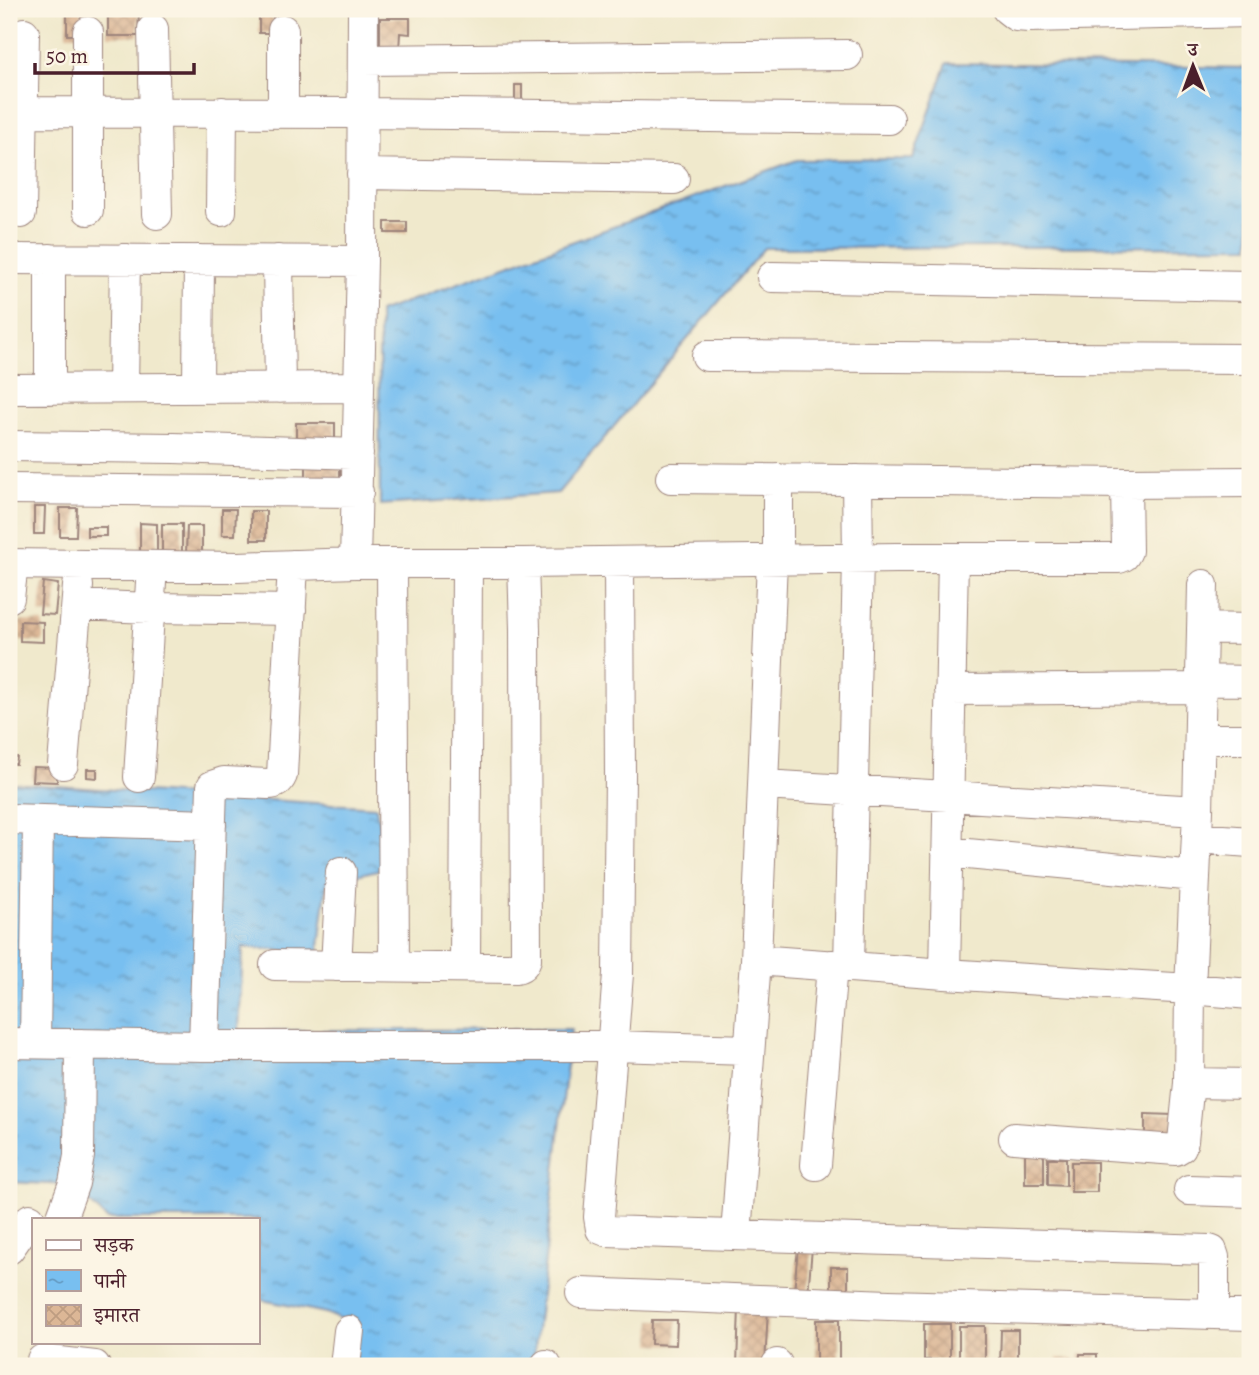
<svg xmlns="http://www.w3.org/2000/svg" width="1259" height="1375" viewBox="0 0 1259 1375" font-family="Alegreya,'Noto Serif Devanagari',serif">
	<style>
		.water { fill: url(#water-ripples); stroke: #616f8e; stroke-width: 2 }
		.building { fill: url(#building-cross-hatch) }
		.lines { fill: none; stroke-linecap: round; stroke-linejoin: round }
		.minor-casing { stroke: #9d847c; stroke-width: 32 }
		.minor { stroke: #fff; stroke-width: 30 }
	</style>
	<defs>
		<pattern id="water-ripples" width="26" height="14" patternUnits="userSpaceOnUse" patternTransform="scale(1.75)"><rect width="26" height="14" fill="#78bff0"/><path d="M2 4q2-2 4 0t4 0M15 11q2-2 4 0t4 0" fill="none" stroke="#649bc3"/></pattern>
		<pattern id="building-cross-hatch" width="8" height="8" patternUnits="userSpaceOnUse" patternTransform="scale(1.75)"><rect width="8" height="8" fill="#dcb796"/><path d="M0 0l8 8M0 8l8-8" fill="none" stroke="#be9d81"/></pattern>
	</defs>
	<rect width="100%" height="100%" fill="#fcf5e5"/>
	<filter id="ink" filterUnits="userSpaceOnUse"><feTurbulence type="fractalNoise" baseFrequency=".0143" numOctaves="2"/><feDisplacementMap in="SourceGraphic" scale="14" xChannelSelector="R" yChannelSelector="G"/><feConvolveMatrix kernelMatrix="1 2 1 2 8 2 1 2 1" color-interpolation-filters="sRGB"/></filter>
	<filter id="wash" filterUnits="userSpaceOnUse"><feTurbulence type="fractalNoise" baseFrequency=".00686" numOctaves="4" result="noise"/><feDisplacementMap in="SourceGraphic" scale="28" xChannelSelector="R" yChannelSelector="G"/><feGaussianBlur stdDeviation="1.57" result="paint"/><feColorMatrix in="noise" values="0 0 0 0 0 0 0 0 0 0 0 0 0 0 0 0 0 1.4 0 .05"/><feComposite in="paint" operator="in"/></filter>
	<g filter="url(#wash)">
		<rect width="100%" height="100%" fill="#f0e9cc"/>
		<!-- water -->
		<path class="water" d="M 947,63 L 1250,68 L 1250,246 L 764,248 L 558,493 L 380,505 L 379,312 L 797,160 L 913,159 Z
			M 9,783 L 376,807 L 386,868 L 327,882 L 318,954 L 243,947 L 239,1031 L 571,1029 L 533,1366 L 355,1366 L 354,1325 L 326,1313 L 257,1299 L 257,1219 L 107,1219 L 70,1185 L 9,1182 Z"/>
		<g id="blocks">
			<!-- building -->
			<path class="building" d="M 67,9 L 81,9 L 81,35 L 67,35 Z
				M 108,9 L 139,9 L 138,36 L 108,36 Z
				M 259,9 L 273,9 L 273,33 L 259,33 Z
				M 380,18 L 410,18 L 410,34 L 400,33 L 399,50 L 380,50 Z
				M 515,85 L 522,85 L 522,109 L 515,108 Z
				M 385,222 L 407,222 L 407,233 L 385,233 Z
				M 296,423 L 335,423 L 335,445 L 296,444 Z
				M 306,457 L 340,458 L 340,486 L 306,486 Z
				M 34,507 L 45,507 L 44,534 L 34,534 Z
				M 60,508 L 77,508 L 76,536 L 60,536 Z
				M 222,509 L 236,509 L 235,535 L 222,535 Z
				M 251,511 L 266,511 L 266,540 L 251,540 Z
				M 140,523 L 157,524 L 157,552 L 140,552 Z
				M 162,524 L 182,524 L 182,552 L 162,552 Z
				M 187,526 L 202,526 L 202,555 L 186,554 Z
				M 87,527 L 106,527 L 106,536 L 87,536 Z
				M 43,582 L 58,584 L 55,615 L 40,614 Z
				M 20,621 L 43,622 L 43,642 L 20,641 Z
				M 9,757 L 17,757 L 16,764 L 9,764 Z
				M 33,767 L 57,768 L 57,782 L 32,781 Z
				M 87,769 L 97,769 L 97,778 L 87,777 Z
				M 1145,1114 L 1173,1115 L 1173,1143 L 1145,1143 Z
				M 1025,1154 L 1044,1154 L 1044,1184 L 1025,1184 Z
				M 1048,1158 L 1066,1158 L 1066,1186 L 1048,1185 Z
				M 1071,1162 L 1097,1162 L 1097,1192 L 1071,1192 Z
				M 798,1247 L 812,1248 L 808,1294 L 794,1293 Z
				M 831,1267 L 848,1267 L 848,1297 L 831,1297 Z
				M 739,1307 L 768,1308 L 765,1366 L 737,1366 Z
				M 652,1320 L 677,1320 L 676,1345 L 651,1344 Z
				M 816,1320 L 839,1320 L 839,1362 L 816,1363 Z
				M 924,1324 L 950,1324 L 950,1360 L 924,1360 Z
				M 959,1326 L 985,1326 L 985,1363 L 959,1363 Z
				M 1001,1330 L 1018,1330 L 1018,1366 L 1000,1366 Z
				M 1080,1354 L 1097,1354 L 1097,1366 L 1079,1366 Z
				M 1057,1358 L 1075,1359 L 1075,1366 L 1057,1366 Z"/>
		</g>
	</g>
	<g filter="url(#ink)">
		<use href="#blocks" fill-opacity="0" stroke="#9d847c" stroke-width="2"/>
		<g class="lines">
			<defs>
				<path id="minor" d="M 1007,9 L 1016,16 L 1029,17 L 1250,12
					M 153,29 L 157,214
					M 283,30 L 283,112
					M 363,60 L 847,55
					M 9,112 L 363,113 L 889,119
					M 362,174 L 674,179
					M 88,210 L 88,32
					M 221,211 L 222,112
					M 21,213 L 24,33
					M 9,259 L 362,261
					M 50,259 L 50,389
					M 278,260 L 280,388
					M 772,277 L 1250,286
					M 707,356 L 1250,359
					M 123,388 L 125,259
					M 198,388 L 199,260
					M 9,389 L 359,387
					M 9,446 L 174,448 L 358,454
					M 671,478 L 1126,483 L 1250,482
					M 778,479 L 778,560
					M 9,489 L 358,492
					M 772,560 L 756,960 L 945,974 L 1190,989 L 1198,811 L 1203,585
					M 619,562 L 620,775 L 618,974 L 599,1217 L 601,1229 L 606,1231 L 1209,1250 L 1212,1251 L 1214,1257 L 1214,1314
					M 355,563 L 362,261 L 363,9
					M 392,563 L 394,966
					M 9,564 L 238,567 L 355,563 L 523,563 L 897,558 L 1119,558 L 1124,556 L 1127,551 L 1126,483
					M 9,598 L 13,564
					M 77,605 L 150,608 L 291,610
					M 1202,628 L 1250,629
					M 1200,680 L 1250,681
					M 950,690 L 1200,688
					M 1200,739 L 1250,739
					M 63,764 L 78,586
					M 139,777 L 152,566
					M 764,785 L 1198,811
					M 9,819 L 211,825
					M 1197,838 L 1250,842
					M 947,852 L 1195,876
					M 275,965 L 516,968 C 522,967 524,965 526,959 L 525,629 L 523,563
					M 336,966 L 341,872
					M 849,966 L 858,558 L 857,480
					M 465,967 L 467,563
					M 945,974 L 953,558
					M 1250,994 L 1190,989 L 1189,1083 L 1250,1084
					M 9,1043 L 204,1046 L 612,1046 L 749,1050
					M 35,1043 L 38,820
					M 204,1046 L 212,786 L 224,782 L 268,784 C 276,784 279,782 282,775 L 293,565
					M 1014,1138 L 1176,1150 L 1181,1147 L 1183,1141 L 1189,1083
					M 816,1165 L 832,965
					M 1189,1190 L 1250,1192
					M 61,1219 L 74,1183 L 79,1156 L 80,1044
					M 736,1235 L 756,960
					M 9,1249 L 30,1219
					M 581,1293 L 889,1305 L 1250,1315
					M 42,1360 L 95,1366
					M 345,1366 L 349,1331
					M 546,1366 L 546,1365
					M 777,1366 L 777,1364"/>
			</defs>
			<!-- minor casing -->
			<use href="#minor" class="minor-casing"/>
			<!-- minor -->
			<use href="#minor" class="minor"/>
		</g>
	</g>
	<!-- margin -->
	<rect width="1259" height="1375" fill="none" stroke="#fcf5e5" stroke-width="35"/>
	<!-- legend -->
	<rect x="32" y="1218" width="228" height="126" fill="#fcf5e5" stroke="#b59f9b" stroke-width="2"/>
	<rect x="46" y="1240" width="35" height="10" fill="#ffffff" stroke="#b59f9b" stroke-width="2"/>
	<text x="94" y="1252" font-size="21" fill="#4a1f2b">सड़क</text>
	<rect x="46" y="1270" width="35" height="21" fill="url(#water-ripples)" stroke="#b59f9b" stroke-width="2"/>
	<text x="94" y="1288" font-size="21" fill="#4a1f2b">पानी</text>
	<rect x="46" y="1305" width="35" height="21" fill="url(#building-cross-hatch)" stroke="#b59f9b" stroke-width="2"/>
	<text x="94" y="1322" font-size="21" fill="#4a1f2b">इमारत</text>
	<!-- north arrow -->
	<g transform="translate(1193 66) rotate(359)" stroke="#fcf5e5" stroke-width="5" paint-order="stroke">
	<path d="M0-5L12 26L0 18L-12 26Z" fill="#4a1f2b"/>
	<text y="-10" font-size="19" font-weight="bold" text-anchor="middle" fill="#4a1f2b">उ</text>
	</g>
	<!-- scale -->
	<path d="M35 63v10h159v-10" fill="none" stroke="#4a1f2b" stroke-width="3.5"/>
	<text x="46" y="63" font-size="21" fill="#4a1f2b" stroke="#fcf5e5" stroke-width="5" paint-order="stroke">50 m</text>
</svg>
